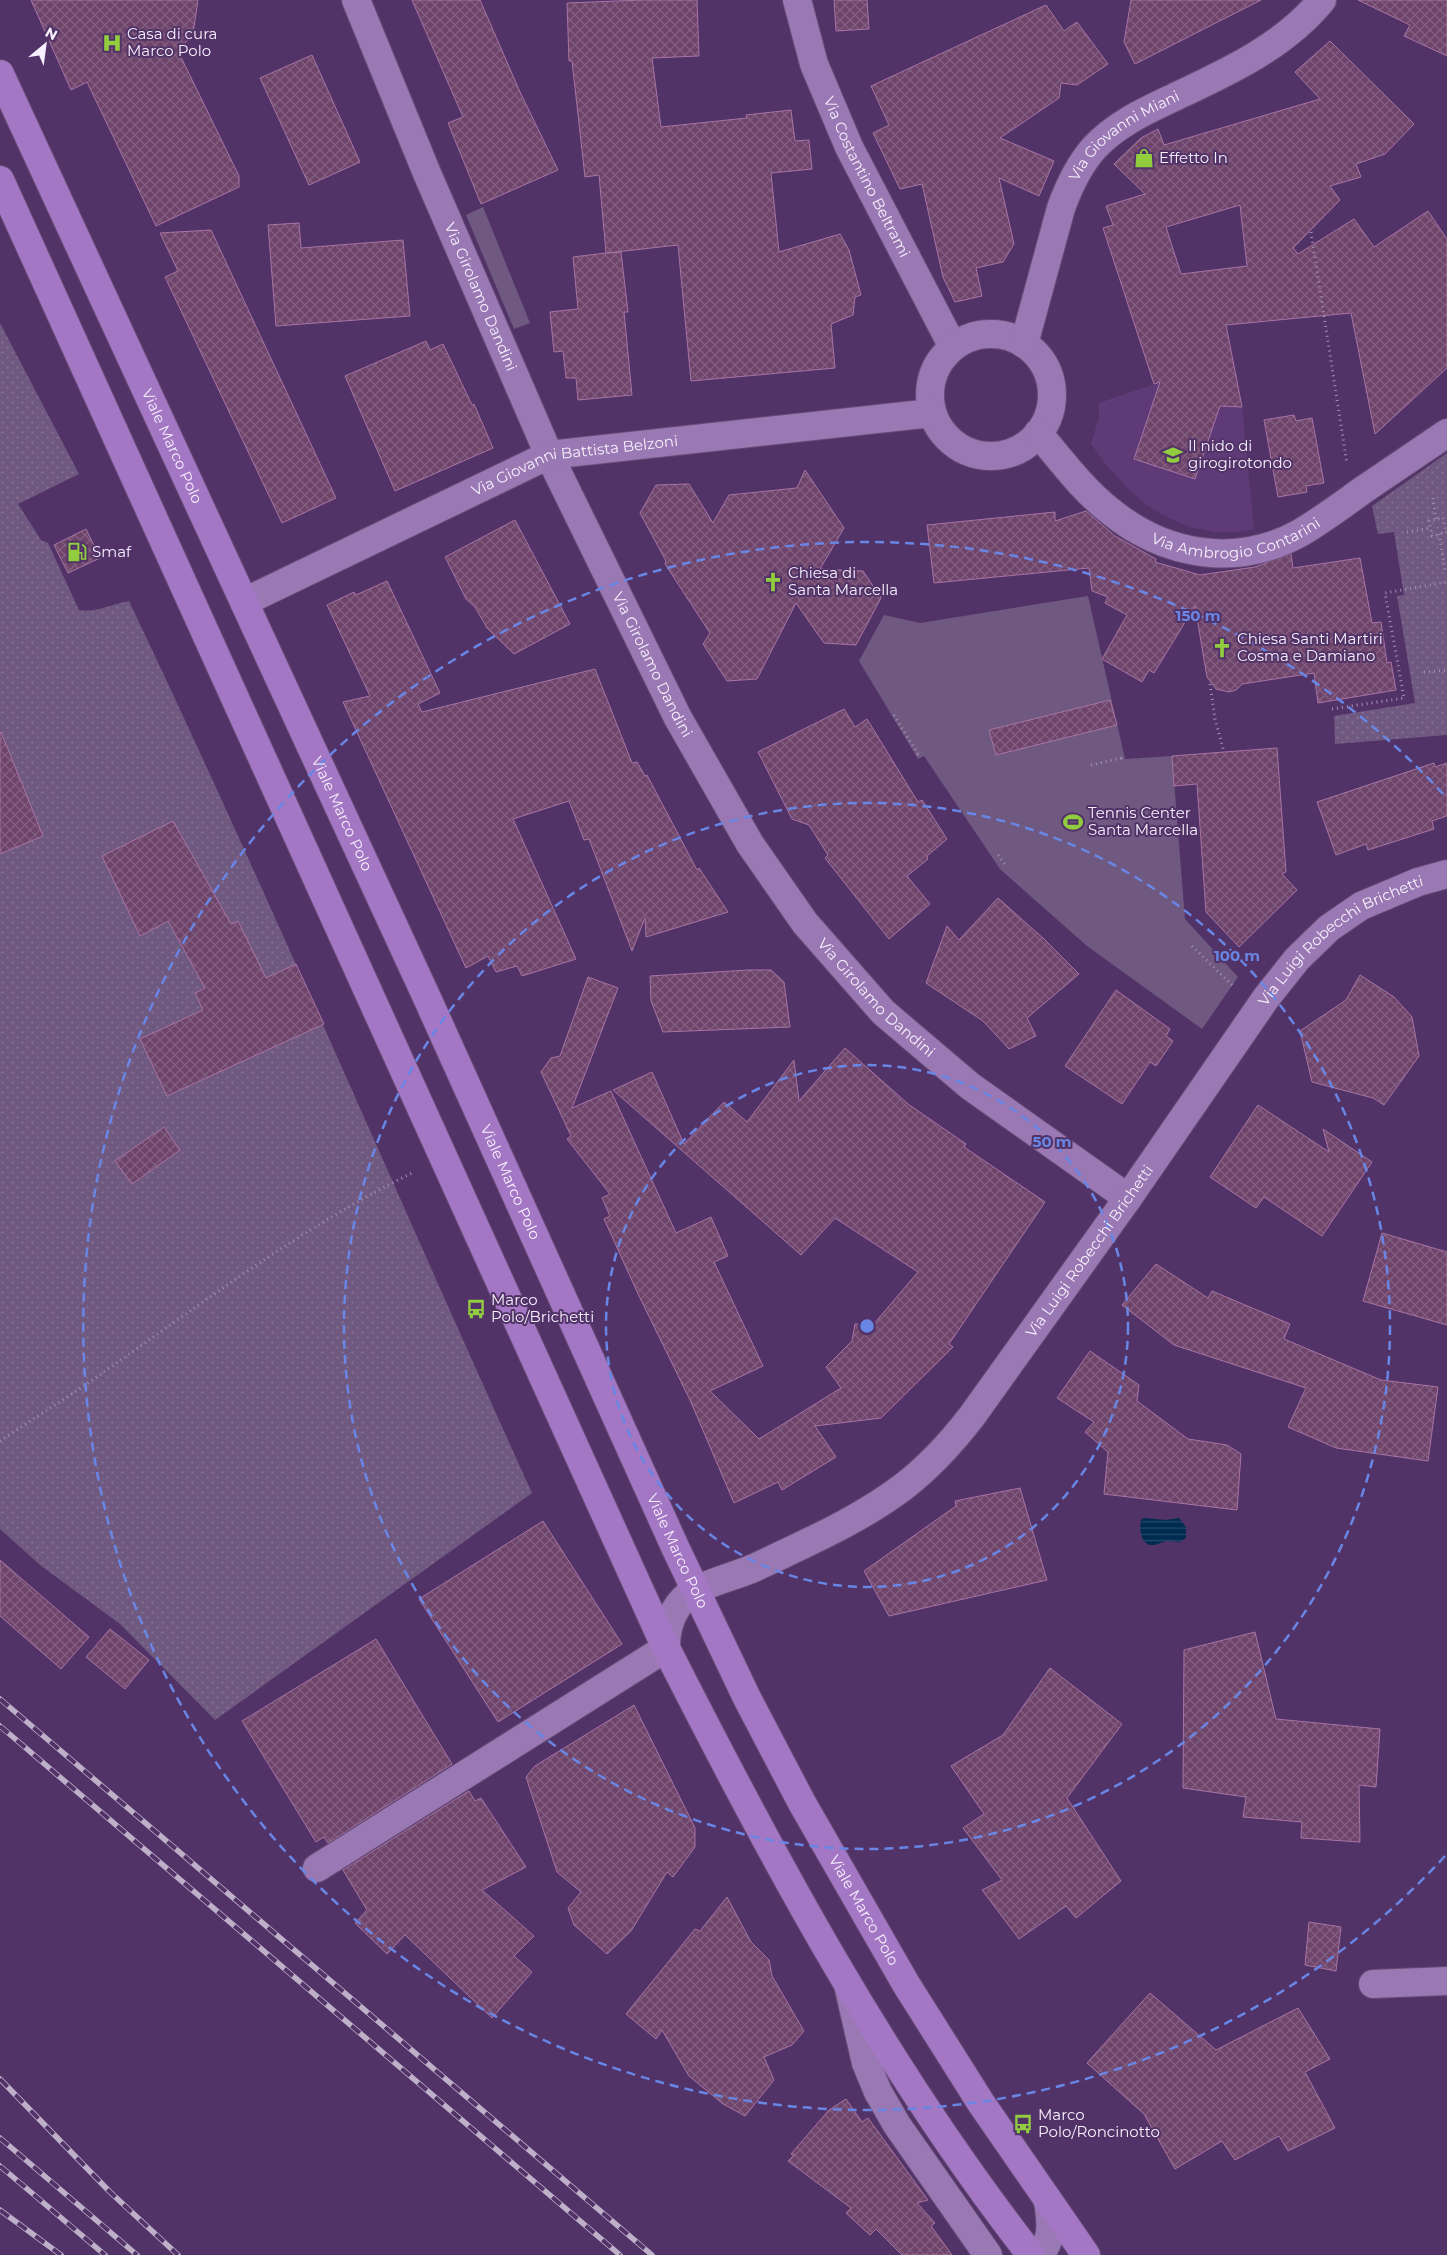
<svg xmlns="http://www.w3.org/2000/svg" width="1447" height="2255" viewBox="0 0 1447 2255" font-family="Montserrat,sans-serif">
	<style>
		.built { fill: #5e3b77 }
		.grass { fill: #6f5980 }
		.park { fill: url(#park-dots) }
		.water { fill: url(#water-rules) }
		.building { fill: url(#building-cross-hatch); stroke: #a874a4; fill-rule: evenodd }
		.lines { fill: none; stroke-linecap: round; stroke-linejoin: round }
		.minor-casing { stroke: #654c75; stroke-width: 30 }
		.major-casing { stroke: #654c75; stroke-width: 30 }
		.path { stroke: #a390b1; stroke-width: 3; stroke-dasharray: 1 4; stroke-linecap: butt }
		.minor { stroke: #9978b3; stroke-width: 28 }
		.major { stroke: #a477c4; stroke-width: 28 }
		.rail-casing { stroke: #bfb0ca; stroke-width: 5.5 }
		.rail { stroke: #523368; stroke-width: 4; stroke-dasharray: 11; stroke-linecap: butt }
		.ring { fill: none; stroke: #6986e5; stroke-width: 2.5; stroke-dasharray: 9 6 }
		.labels { text-anchor: middle; stroke-width: 4; stroke-linejoin: round; paint-order: stroke }
		.poi-label { font-size: 15px; fill: #f6effc; stroke: #523368; text-anchor: start }
		.street-label { font-size: 15px; fill: #f6effc; stroke: #523368 }
		.centre { fill: #6986e5; stroke: #523368; stroke-width: 2.5 }
		.ring-label { font-size: 15px; text-anchor: middle; font-weight: bold; fill: #6986e5; stroke: #523368; stroke-width: 4; stroke-linejoin: round; paint-order: stroke }
	</style>
	<defs>
		<pattern id="park-dots" width="8" height="8" patternUnits="userSpaceOnUse" patternTransform="scale(1.25)"><rect width="8" height="8" fill="#6f5980"/><path d="M2 2h.1M6 6h.1" fill="none" stroke="#847193" stroke-width="1.8" stroke-linecap="round"/></pattern>
		<pattern id="water-rules" width="6" height="5" patternUnits="userSpaceOnUse" patternTransform="scale(1.25)"><rect width="6" height="5" fill="#002b50"/><path d="M0 2.5h6" fill="none" stroke="#264a6a"/></pattern>
		<pattern id="building-cross-hatch" width="8" height="8" patternUnits="userSpaceOnUse" patternTransform="scale(1.25)"><rect width="8" height="8" fill="#6e446b"/><path d="M0 0l8 8M0 8l8-8" fill="none" stroke="#835f81"/></pattern>
	</defs>
	<rect width="100%" height="100%" fill="#523368"/>
	<!-- built -->
	<path class="built" d="M 1160,382 L 1165,392 L 1201,405 L 1242,407 L 1254,529 L 1235,532 L 1214,532 L 1190,527 L 1167,517 L 1146,505 L 1127,487 L 1107,466 L 1091,444 L 1099,418 L 1099,403 Z"/>
	<!-- grass -->
	<path class="grass" d="M 483,207 L 530,323 L 514,329 L 466,215 Z
		M 1088,596 L 1125,759 L 1172,756 L 1185,919 L 1238,977 L 1202,1029 L 1087,946 L 1000,869 L 924,756 L 918,759 L 859,661 L 884,615 L 920,623 Z"/>
	<!-- park -->
	<path class="park" d="M 0,323 L 79,474 L 18,504 L 41,540 L 48,543 L 79,610 C 96,613 112,604 129,601 C 269,895 397,1196 532,1493 L 215,1720 L 120,1624 L 40,1565 L 0,1529 Z
		M 1447,453 L 1447,735 L 1335,744 L 1334,716 L 1415,703 L 1397,596 L 1404,595 L 1394,532 L 1378,534 L 1372,506 Z"/>
	<!-- water -->
	<path class="water" d="M 1144,1518 L 1166,1520 L 1179,1518 L 1186,1527 L 1186,1538 L 1180,1542 C 1176,1542 1172,1541 1168,1541 C 1163,1541 1158,1545 1153,1545 C 1141,1546 1139,1529 1141,1520 Z"/>
	<!-- building -->
	<path class="building" d="M 31,0 L 198,0 L 193,34 L 178,51 L 239,176 L 239,187 L 156,226 L 87,82 L 71,90 Z
		M 412,0 L 480,0 L 520,92 L 558,170 L 481,204 L 448,123 L 463,117 Z
		M 642,0 L 697,0 L 699,56 L 652,58 L 661,127 L 747,118 L 746,115 L 791,110 L 795,141 L 809,140 L 812,169 L 771,173 L 779,252 L 840,234 L 849,250 L 861,295 L 855,297 L 853,315 L 831,324 L 835,368 L 691,381 L 678,245 L 607,253 L 621,252 L 628,312 L 624,312 L 632,395 L 578,400 L 576,378 L 566,378 L 563,351 L 554,352 L 550,312 L 578,309 L 573,257 L 606,253 L 599,175 L 585,177 L 572,61 L 569,61 L 567,3 Z
		M 834,0 L 867,0 L 869,29 L 836,31 Z
		M 1131,0 L 1261,0 L 1135,64 L 1124,42 Z
		M 1358,0 L 1447,0 L 1447,56 L 1404,36 L 1410,25 Z
		M 1046,5 L 1064,31 L 1077,22 L 1108,64 L 1077,85 L 1061,83 L 1059,98 L 1000,138 L 1054,161 L 1039,196 L 999,178 L 1014,244 L 1003,262 L 976,268 L 982,296 L 955,302 L 943,277 L 922,184 L 900,189 L 873,133 L 889,125 L 871,86 Z
		M 1330,41 L 1414,124 L 1385,154 L 1356,164 L 1361,177 L 1330,186 L 1340,200 L 1293,248 L 1298,254 L 1354,219 L 1374,247 L 1428,211 L 1447,239 L 1447,368 L 1375,434 L 1351,313 L 1226,325 L 1242,407 L 1220,406 L 1195,479 L 1134,459 L 1160,382 L 1154,384 L 1103,228 L 1113,225 L 1106,206 L 1145,194 L 1114,164 L 1141,138 L 1158,129 L 1164,145 L 1320,99 L 1295,72 ZM 1240,205 L 1247,266 L 1181,274 L 1166,227 Z
		M 312,55 L 360,162 L 309,185 L 260,78 Z
		M 299,223 L 301,248 L 403,240 L 410,316 L 276,326 L 268,225 Z
		M 211,230 L 336,498 L 282,523 L 165,277 L 178,271 L 160,233 Z
		M 426,341 L 430,350 L 443,344 L 472,405 L 474,404 L 493,448 L 395,491 L 345,376 Z
		M 1294,415 L 1296,421 L 1312,418 L 1324,483 L 1306,486 L 1307,492 L 1278,497 L 1264,420 Z
		M 805,470 L 844,528 L 820,569 L 863,571 L 881,598 L 856,645 L 824,643 L 796,603 L 757,679 L 727,681 L 703,644 L 710,633 L 665,564 L 666,561 L 640,513 L 656,485 L 689,484 L 713,523 L 729,495 L 797,488 Z
		M 1086,511 L 1115,536 L 1156,559 L 1155,562 L 1200,575 L 1255,567 L 1291,554 L 1293,568 L 1360,558 L 1372,623 L 1381,622 L 1387,663 L 1391,662 L 1396,690 L 1318,703 L 1314,673 L 1242,684 L 1236,690 L 1229,692 L 1216,689 L 1207,677 L 1195,606 L 1154,673 L 1149,670 L 1142,682 L 1102,659 L 1127,615 L 1105,603 L 1108,597 L 1092,591 L 1089,568 L 934,583 L 927,525 L 1055,512 L 1055,521 Z
		M 515,520 L 570,624 L 514,654 L 487,628 L 475,607 L 466,599 L 445,557 Z
		M 86,529 L 100,558 L 68,573 L 54,545 Z
		M 387,581 L 440,693 L 418,704 L 422,712 L 595,669 L 632,763 L 637,762 L 645,776 L 647,775 L 697,870 L 699,868 L 728,912 L 646,937 L 645,918 L 632,951 L 589,839 L 584,840 L 569,801 L 513,819 L 576,959 L 522,976 L 517,966 L 496,972 L 488,956 L 466,968 L 343,702 L 370,696 L 327,605 L 354,592 L 356,595 Z
		M 1110,700 L 1117,725 L 996,755 L 989,730 Z
		M 844,709 L 855,727 L 867,719 L 913,794 L 918,802 L 922,800 L 947,839 L 927,856 L 928,859 L 907,876 L 930,904 L 889,939 L 825,858 L 828,855 L 809,825 L 792,819 L 758,752 Z
		M 1,732 L 43,836 L 0,854 L 0,733 Z
		M 1277,748 L 1286,872 L 1282,874 L 1297,890 L 1239,947 L 1206,912 L 1197,784 L 1174,786 L 1172,756 Z
		M 1434,763 L 1435,767 L 1447,763 L 1447,816 L 1432,821 L 1434,829 L 1368,850 L 1366,844 L 1336,855 L 1317,802 Z
		M 173,821 L 231,924 L 238,921 L 266,978 L 296,964 L 324,1024 L 167,1096 L 140,1039 L 203,1010 L 195,993 L 205,988 L 168,921 L 140,936 L 102,856 Z
		M 998,898 L 1044,939 L 1079,974 L 1027,1018 L 1036,1036 L 1009,1049 L 983,1021 L 926,983 L 947,926 L 959,940 Z
		M 749,970 L 771,970 L 784,982 L 790,1027 L 663,1032 L 651,1001 L 650,976 Z
		M 1360,975 L 1394,997 L 1412,1017 L 1419,1056 L 1384,1105 L 1373,1098 L 1312,1082 L 1300,1031 L 1346,1000 Z
		M 588,977 L 618,988 L 572,1108 L 611,1091 L 676,1233 L 711,1217 L 728,1256 L 714,1262 L 763,1366 L 710,1391 L 759,1439 L 841,1388 L 826,1367 L 852,1341 L 855,1324 L 873,1325 L 918,1272 L 835,1218 L 801,1255 L 613,1090 L 652,1072 L 684,1144 L 724,1102 L 747,1122 L 794,1060 L 799,1101 L 845,1048 L 908,1104 L 966,1144 L 964,1147 L 1045,1202 L 949,1344 L 953,1347 L 881,1418 L 815,1426 L 836,1457 L 782,1490 L 778,1482 L 734,1503 L 690,1400 L 639,1296 L 604,1219 L 610,1216 L 602,1198 L 610,1194 L 567,1139 L 571,1136 L 541,1072 L 551,1058 L 560,1056 Z
		M 1116,990 L 1170,1029 L 1166,1036 L 1173,1041 L 1156,1066 L 1150,1062 L 1122,1104 L 1065,1066 Z
		M 1258,1105 L 1329,1152 L 1323,1129 L 1372,1162 L 1322,1236 L 1264,1197 L 1256,1208 L 1210,1177 Z
		M 164,1127 L 180,1150 L 132,1184 L 115,1161 Z
		M 1382,1233 L 1447,1252 L 1447,1325 L 1363,1301 Z
		M 1156,1264 L 1208,1298 L 1212,1291 L 1290,1324 L 1284,1339 L 1381,1380 L 1438,1387 L 1428,1461 L 1336,1448 L 1288,1427 L 1306,1388 L 1174,1345 L 1122,1305 Z
		M 1090,1351 L 1139,1385 L 1137,1401 L 1188,1439 L 1227,1445 L 1241,1454 L 1237,1510 L 1104,1494 L 1108,1452 L 1085,1432 L 1094,1422 L 1057,1398 Z
		M 1020,1488 L 1047,1580 L 889,1616 L 864,1571 L 956,1506 L 955,1501 Z
		M 543,1521 L 622,1644 L 498,1722 L 419,1599 Z
		M 0,1560 L 89,1637 L 61,1669 L 0,1616 Z
		M 110,1629 L 149,1660 L 125,1689 L 86,1657 Z
		M 1255,1632 L 1276,1719 L 1380,1729 L 1376,1787 L 1359,1785 L 1360,1842 L 1301,1838 L 1302,1822 L 1243,1817 L 1246,1797 L 1183,1788 L 1184,1650 Z
		M 376,1639 L 452,1764 L 328,1843 L 324,1837 L 316,1842 L 242,1721 Z
		M 1050,1668 L 1122,1724 L 1067,1798 L 1121,1881 L 1076,1918 L 1066,1906 L 1019,1939 L 982,1890 L 1002,1880 L 963,1828 L 984,1814 L 951,1766 L 1003,1735 Z
		M 634,1705 L 695,1828 L 695,1847 L 673,1877 L 667,1872 L 631,1931 L 607,1954 L 574,1925 L 568,1908 L 581,1892 L 557,1872 L 526,1777 L 535,1766 Z
		M 469,1791 L 475,1801 L 481,1798 L 526,1867 L 482,1890 L 534,1936 L 514,1956 L 532,1972 L 492,2018 L 405,1935 L 387,1954 L 355,1923 L 367,1910 L 343,1870 Z
		M 727,1897 L 751,1942 L 769,1960 L 772,1976 L 804,2031 L 792,2045 L 764,2057 L 774,2080 L 745,2116 L 723,2104 L 689,2076 L 662,2030 L 656,2039 L 626,2014 L 695,1929 L 700,1931 Z
		M 1309,1922 L 1341,1927 L 1336,1971 L 1305,1965 Z
		M 1150,1993 L 1216,2050 L 1298,2008 L 1330,2059 L 1305,2072 L 1335,2128 L 1288,2151 L 1279,2136 L 1235,2160 L 1222,2141 L 1175,2169 L 1144,2114 L 1087,2063 Z
		M 846,2099 L 862,2122 L 868,2118 L 928,2200 L 917,2203 L 935,2223 L 931,2226 L 952,2255 L 902,2255 L 876,2229 L 870,2235 L 846,2213 L 851,2208 L 788,2161 L 794,2155 L 791,2154 L 829,2110 Z"/>
	<g class="lines">
		<defs>
			<g id="minor">
				<path id="s1" d="M 356,0 L 426,171 L 549,455 L 678,718 L 750,844 L 805,923 L 883,1012 L 970,1086 L 1128,1198"/>
				<path id="s2" d="M 797,0 L 814,64 L 849,147 L 953,347"/>
				<circle cx="991" cy="395" r="61"/>
				<path id="s3" d="M 1024,344 L 1061,208 C 1069,186 1079,165 1094,148 C 1118,122 1150,109 1181,94 C 1232,70 1285,45 1322,0"/>
				<path id="s4" d="M 1038,433 C 1061,460 1082,489 1110,511 C 1165,556 1237,568 1300,533 C 1322,520 1342,505 1363,490 C 1391,471 1419,452 1447,433"/>
				<path id="s5" d="M 244,602 L 549,455 L 932,413"/>
				<path id="s6" d="M 317,1868 L 666,1648 C 666,1627 672,1608 689,1594 C 705,1583 737,1576 756,1567 C 806,1543 858,1521 903,1487 C 929,1467 952,1442 972,1416 L 1128,1198 L 1266,998 L 1297,959 L 1329,928 L 1361,906 L 1418,882 L 1447,874"/>
				<path d="M 1373,1984 L 1447,1981"/>
				<path d="M 849,1989 L 866,2063 L 878,2092 L 897,2125 L 988,2255"/>
				<path d="M 1038,2255 C 1054,2242 1051,2220 1048,2202"/>
			</g>
			<g id="major">
				<path id="s7" d="M 0,74 L 428,1000 L 675,1547 L 747,1698 L 802,1803 L 906,1984 L 981,2103 L 1086,2255"/>
				<path d="M 0,180 L 666,1648 C 773,1859 885,2068 1031,2255"/>
			</g>
		</defs>
		<!-- minor casing -->
		<use href="#minor" class="minor-casing"/>
		<!-- major casing -->
		<use href="#major" class="major-casing"/>
		<!-- path -->
		<path class="path" d="M 1311,232 L 1347,464
			M 1433,498 L 1436,519
			M 1443,518 L 1447,532 L 1432,536 L 1429,521 Z
			M 1407,532 L 1431,528
			M 1439,534 L 1445,570
			M 1424,672 L 1447,670
			M 1210,684 L 1215,719 L 1224,752
			M 1332,709 L 1404,698 L 1385,593 L 1447,582
			M 894,715 L 918,754 L 922,752
			M 1091,765 L 1121,758 L 1120,755
			M 998,855 L 1006,866
			M 1192,946 L 1234,987
			M 0,1441 C 37,1416 75,1393 111,1367 C 209,1298 306,1225 414,1172"/>
		<!-- minor -->
		<use href="#minor" class="minor"/>
		<!-- major -->
		<use href="#major" class="major"/>
		<defs>
			<path id="rail" d="M 0,1699 L 652,2255
				M 0,1726 L 620,2255
				M 0,2079 L 110,2192 L 178,2255
				M 0,2138 L 137,2255
				M 0,2166 L 105,2255
				M 0,2210 L 61,2255"/>
		</defs>
		<!-- rail casing -->
		<use href="#rail" class="rail-casing"/>
		<!-- rail -->
		<use href="#rail" class="rail"/>
	</g>
	<!-- distance rings -->
	<g class="ring">
		<circle cx="867" cy="1326" r="261"/>
		<circle cx="867" cy="1326" r="523"/>
		<path d="M1445 1856A784 784 0 1 1 1445 796"/>
	</g>
	<!-- icons -->
	<defs>
		<symbol id="hospital-bare" viewBox="-9 -9 18 18"><path d="M-5-5h3v3.5h4V-5h3V5h-3V1.5h-4V5h-3Z" fill="#91cd3f" stroke="#523368" stroke-width="2.5" paint-order="stroke"/></symbol>
		<symbol id="shop-bare" viewBox="-9 -9 18 18"><path d="M-5-2.5h2.3a2.7 3.5 0 0 1 5.4 0H5L5.5 6h-11ZM-1.5-2.5h3a1.5 2.3 0 0 0-3 0Z" fill="#91cd3f" stroke="#523368" stroke-width="2.5" paint-order="stroke"/></symbol>
		<symbol id="school-bare" viewBox="-9 -9 18 18"><path d="M0-5L7-2L0 1L-7-2ZM-4 1L0 2.5L4 1V4Q0 6-4 4Z" fill="#91cd3f" stroke="#523368" stroke-width="2.5" paint-order="stroke"/></symbol>
		<symbol id="fuel-bare" viewBox="-9 -9 18 18"><path d="M-5.5-6h7V0h2V4h1.3V-2.5L3-4.5l.8-.8L6-3V5H2.5V1h-1V6h-7ZM-4.2-4.7v3.2H.2V-4.7Z" fill="#91cd3f" stroke="#523368" stroke-width="2.5" paint-order="stroke"/></symbol>
		<symbol id="church-bare" viewBox="-9 -9 18 18"><path d="M-1.2-6h2.4v3.5h3.3v2.4h-3.3V6h-2.4V-.1h-3.3v-2.4h3.3Z" fill="#91cd3f" stroke="#523368" stroke-width="2.5" paint-order="stroke"/></symbol>
		<symbol id="stadium-bare" viewBox="-9 -9 18 18"><path d="M0-5a6.5 5 0 1 0 0 10a6.5 5 0 1 0 0-10ZM-3.5-1.8h7v3.6h-7Z" fill="#91cd3f" stroke="#523368" stroke-width="2.5" paint-order="stroke"/></symbol>
		<symbol id="bus-bare" viewBox="-9 -9 18 18"><path d="M-5-6H5V4H4V6H2V4H-2V6H-4V4H-5ZM-3.5-4V0h7V-4ZM-3.5 1.2v1.5H-2V1.2ZM2 1.2v1.5H3.5V1.2Z" fill="#91cd3f" stroke="#523368" stroke-width="2.5" paint-order="stroke"/></symbol>
	</defs>
	<g fill-rule="evenodd">
		<use href="#hospital-bare" x="98" y="29" width="28" height="28"/>
		<use href="#shop-bare" x="1130" y="144" width="28" height="28"/>
		<use href="#school-bare" x="1159" y="441" width="28" height="28"/>
		<use href="#fuel-bare" x="63" y="538" width="28" height="28"/>
		<use href="#church-bare" x="759" y="568" width="28" height="28"/>
		<use href="#church-bare" x="1208" y="634" width="28" height="28"/>
		<use href="#stadium-bare" x="1059" y="808" width="28" height="28"/>
		<use href="#bus-bare" x="462" y="1295" width="28" height="28"/>
		<use href="#bus-bare" x="1009" y="2110" width="28" height="28"/>
	</g>
	<g class="labels">
		<!-- poi labels -->
		<g class="poi-label">
			<text x="127" y="39">Casa di cura<tspan x="127" dy="17">Marco Polo</tspan></text>
			<text x="1159" y="163">Effetto In</text>
			<text x="1188" y="451">Il nido di<tspan x="1188" dy="17">girogirotondo</tspan></text>
			<text x="92" y="557">Smaf</text>
			<text x="788" y="578">Chiesa di<tspan x="788" dy="17">Santa Marcella</tspan></text>
			<text x="1237" y="644">Chiesa Santi Martiri<tspan x="1237" dy="17">Cosma e Damiano</tspan></text>
			<text x="1088" y="818">Tennis Center<tspan x="1088" dy="17">Santa Marcella</tspan></text>
			<text x="491" y="1305">Marco<tspan x="491" dy="17">Polo/Brichetti</tspan></text>
			<text x="1038" y="2120">Marco<tspan x="1038" dy="17">Polo/Roncinotto</tspan></text>
		</g>
		<!-- street labels -->
		<g class="street-label">
			<text dy="5" stroke="none"><textPath href="#s3" startOffset="241">Via Giovanni Miani</textPath></text>
			<text dy="5" stroke="none"><textPath href="#s2" startOffset="191">Via Costantino Beltrami</textPath></text>
			<text dy="5" stroke="none"><textPath href="#s1" startOffset="322">Via Girolamo Dandini</textPath></text>
			<text dy="5" stroke="none"><textPath href="#s7" startOffset="410">Viale Marco Polo</textPath></text>
			<text dy="5" stroke="none"><textPath href="#s5" startOffset="361">Via Giovanni Battista Belzoni</textPath></text>
			<text dy="5" stroke="none"><textPath href="#s4" startOffset="244">Via Ambrogio Contarini</textPath></text>
			<text dy="5" stroke="none"><textPath href="#s1" startOffset="728">Via Girolamo Dandini</textPath></text>
			<text dy="5" stroke="none"><textPath href="#s7" startOffset="815">Viale Marco Polo</textPath></text>
			<text dy="5" stroke="none"><textPath href="#s6" startOffset="1420">Via Luigi Robecchi Brichetti</textPath></text>
			<text dy="5" stroke="none"><textPath href="#s1" startOffset="1132">Via Girolamo Dandini</textPath></text>
			<text dy="5" stroke="none"><textPath href="#s7" startOffset="1220">Viale Marco Polo</textPath></text>
			<text dy="5" stroke="none"><textPath href="#s6" startOffset="1015">Via Luigi Robecchi Brichetti</textPath></text>
			<text dy="5" stroke="none"><textPath href="#s7" startOffset="1625">Viale Marco Polo</textPath></text>
			<text dy="5" stroke="none"><textPath href="#s7" startOffset="2030">Viale Marco Polo</textPath></text>
		</g>
	</g>
	<circle cx="867" cy="1326" r="8" class="centre"/>
	<g class="ring-label">
		<text x="1198" y="621">150 m</text>
		<text x="1237" y="961">100 m</text>
		<text x="1052" y="1147">50 m</text>
	</g>
	<!-- north arrow -->
	<g transform="translate(45 45) rotate(29)" stroke="#523368" stroke-width="4" paint-order="stroke">
	<path d="M0-4L9 19L0 12L-9 19Z" fill="#f6effc"/>
	<text y="-8" font-size="14" font-weight="bold" text-anchor="middle" fill="#f6effc">N</text>
	</g>
</svg>
